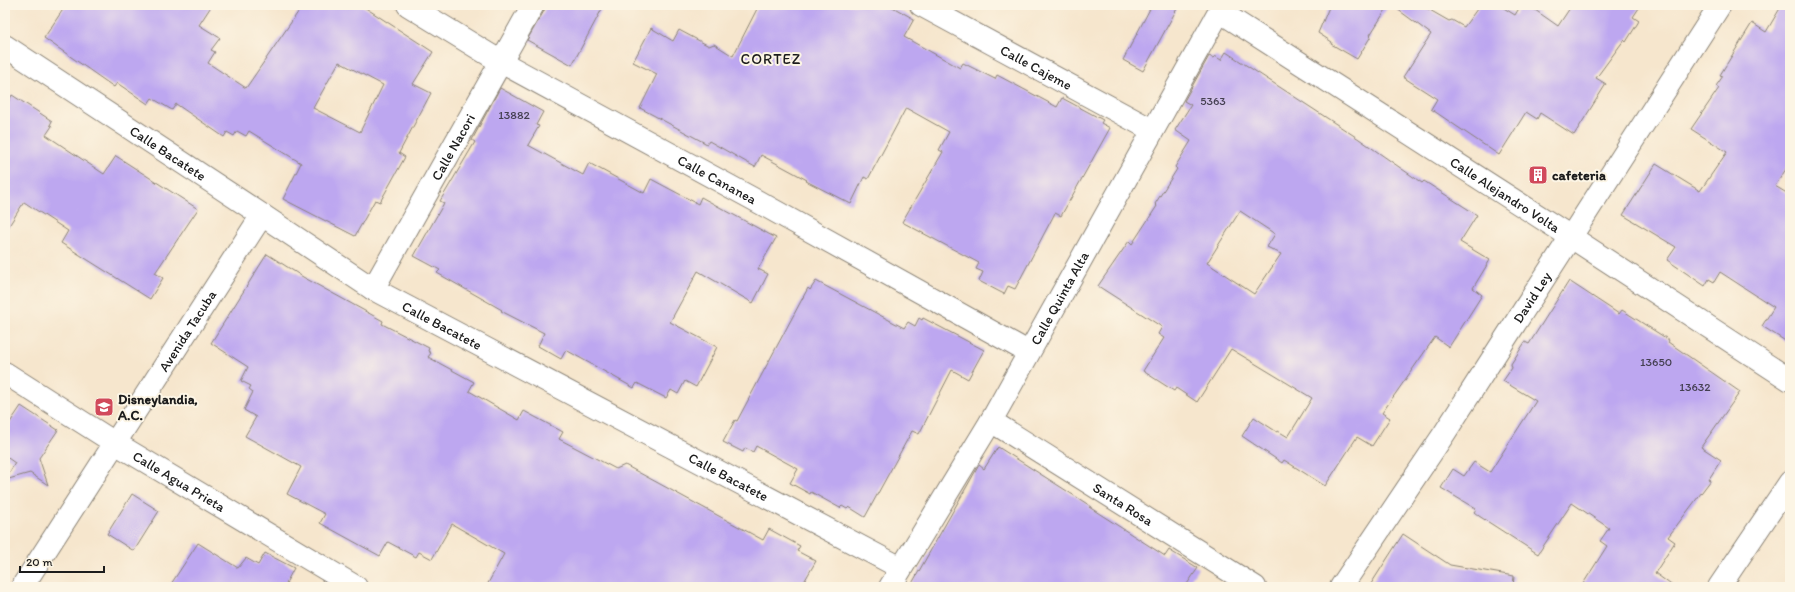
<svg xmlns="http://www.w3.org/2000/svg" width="1795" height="592" viewBox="0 0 1795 592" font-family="Itim,sans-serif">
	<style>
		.building { fill: #bda7f0; fill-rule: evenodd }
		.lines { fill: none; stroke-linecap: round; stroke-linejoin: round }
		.minor-casing { stroke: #898174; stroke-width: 24 }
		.tertiary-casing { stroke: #898174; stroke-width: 24 }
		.minor { stroke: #fff; stroke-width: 22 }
		.tertiary { stroke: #fff; stroke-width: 22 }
		.labels { text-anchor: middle; stroke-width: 4; stroke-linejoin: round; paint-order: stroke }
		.number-label { font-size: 12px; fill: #443f51 }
		.street-label { font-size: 14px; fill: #1c1c1c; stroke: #fcf5e5 }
		.poi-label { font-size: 14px; font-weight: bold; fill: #1c1c1c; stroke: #fcf5e5; text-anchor: start }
		.neighbourhood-label { font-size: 15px; letter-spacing: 1px; fill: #1c1c1c; stroke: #fcf5e5 }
	</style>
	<rect width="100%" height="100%" fill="#fcf5e5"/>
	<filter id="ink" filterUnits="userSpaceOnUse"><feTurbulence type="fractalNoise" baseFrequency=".025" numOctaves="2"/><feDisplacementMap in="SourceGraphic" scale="8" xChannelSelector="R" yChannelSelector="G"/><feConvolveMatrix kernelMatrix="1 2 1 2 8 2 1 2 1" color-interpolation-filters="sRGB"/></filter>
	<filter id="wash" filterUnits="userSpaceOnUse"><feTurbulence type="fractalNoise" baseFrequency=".012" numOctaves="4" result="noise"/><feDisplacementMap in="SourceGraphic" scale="16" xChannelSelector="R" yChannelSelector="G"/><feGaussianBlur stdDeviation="0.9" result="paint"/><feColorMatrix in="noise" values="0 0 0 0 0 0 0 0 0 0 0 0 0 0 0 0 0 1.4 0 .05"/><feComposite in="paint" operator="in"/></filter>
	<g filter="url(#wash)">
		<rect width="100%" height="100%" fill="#f6e6cd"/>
		<g id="blocks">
			<!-- building -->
			<path class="building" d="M 66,5 L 212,5 L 199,25 L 220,38 L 211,50 L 215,52 L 208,63 L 246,88 L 303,5 L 361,5 L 433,52 L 413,84 L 431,93 L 399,153 L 405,157 L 380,202 L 375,200 L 355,236 L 283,199 L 301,163 L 249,131 L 246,136 L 237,131 L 234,136 L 227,132 L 224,137 L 176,104 L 172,110 L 152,98 L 148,104 L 117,83 L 114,87 L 44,38 ZM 339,62 L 383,85 L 360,132 L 313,108 Z
				M 545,5 L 604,5 L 572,65 L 527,40 L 544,11 Z
				M 759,5 L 889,5 L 914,19 L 904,37 L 960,68 L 963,63 L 995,79 L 997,75 L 1057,107 L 1062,98 L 1103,120 L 1101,123 L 1110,128 L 1061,216 L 1055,213 L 1015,289 L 1008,286 L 1004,294 L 979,281 L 983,272 L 976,269 L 979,263 L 902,222 L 943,152 L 939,150 L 949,132 L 906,108 L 868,179 L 864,177 L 851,204 L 806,181 L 807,180 L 761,155 L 755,167 L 709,141 L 707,144 L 640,108 L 657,74 L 633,62 L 651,28 L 673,41 L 679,30 L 709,46 L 714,44 L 733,56 Z
				M 1152,5 L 1179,5 L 1143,71 L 1123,60 Z
				M 1330,5 L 1389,5 L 1370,35 L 1371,36 L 1357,59 L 1331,44 L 1332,42 L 1318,33 Z
				M 1400,5 L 1421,5 L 1449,21 L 1452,20 L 1464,27 L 1480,5 L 1499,5 L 1515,15 L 1521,5 L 1528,5 L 1558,26 L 1572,5 L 1641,5 L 1633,17 L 1639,21 L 1626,42 L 1624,40 L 1596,78 L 1606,84 L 1574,135 L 1540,113 L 1537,119 L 1526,112 L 1499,155 L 1431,109 L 1437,99 L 1403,77 L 1431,34 L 1397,9 Z
				M 1782,5 L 1790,5 L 1790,163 L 1775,186 L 1790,195 L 1790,344 L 1762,326 L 1774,307 L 1720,272 L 1714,282 L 1709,279 L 1705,286 L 1667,260 L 1676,247 L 1623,215 L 1656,164 L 1700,191 L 1727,152 L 1691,129 L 1719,88 L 1716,86 L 1723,76 L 1720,75 L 1752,23 L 1766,32 Z
				M 1226,52 L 1359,139 L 1422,183 L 1424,181 L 1477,215 L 1460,242 L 1490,260 L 1473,288 L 1482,295 L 1449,347 L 1435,337 L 1382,413 L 1390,418 L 1372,446 L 1357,437 L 1325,486 L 1284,460 L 1282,463 L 1242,436 L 1254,417 L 1277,432 L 1278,431 L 1288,437 L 1312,398 L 1231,349 L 1197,402 L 1176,388 L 1174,391 L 1143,371 L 1164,338 L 1158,334 L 1162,327 L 1098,286 L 1129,241 L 1132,244 L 1157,206 L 1155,204 L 1177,169 L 1175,167 L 1191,141 L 1175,130 L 1191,105 L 1184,101 L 1209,56 L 1213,58 L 1215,56 L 1221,60 ZM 1240,211 L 1275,234 L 1267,247 L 1281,254 L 1254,294 L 1207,263 Z
				M 500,88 L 543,112 L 536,125 L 539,126 L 528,145 L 583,175 L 589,163 L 644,193 L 651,179 L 698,204 L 701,197 L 776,238 L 758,269 L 768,274 L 753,303 L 698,271 L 670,322 L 717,347 L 696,387 L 685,381 L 678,394 L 671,390 L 666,398 L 637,383 L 634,388 L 566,350 L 561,359 L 538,346 L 544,333 L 501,311 L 502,310 L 437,273 L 440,270 L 414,256 L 444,203 L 440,201 L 475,142 L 472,140 Z
				M 12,95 L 52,121 L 50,125 L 52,126 L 46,135 L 104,174 L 116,156 L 198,209 L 155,273 L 163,278 L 150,299 L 61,243 L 68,231 L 24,202 L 5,232 L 5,108 Z
				M 267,254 L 303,277 L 383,321 L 382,324 L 429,348 L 428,351 L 431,353 L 428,357 L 474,382 L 469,391 L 519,420 L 524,411 L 563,432 L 559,439 L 616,469 L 625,465 L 763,540 L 769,529 L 800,546 L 797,551 L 816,561 L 801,587 L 486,587 L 504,554 L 452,524 L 432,559 L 419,552 L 416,557 L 388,542 L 380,556 L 320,523 L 325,514 L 287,494 L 301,467 L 245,436 L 256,417 L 244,410 L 253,392 L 249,389 L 251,386 L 241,381 L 248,367 L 211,343 Z
				M 816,281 L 904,328 L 908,322 L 915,326 L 919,318 L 922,320 L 923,318 L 984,350 L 968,379 L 952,370 L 919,434 L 912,431 L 865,517 L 849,507 L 847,509 L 842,506 L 840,508 L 811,492 L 810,494 L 790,483 L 798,469 L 756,446 L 753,452 L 745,448 L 743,452 L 723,442 L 735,420 L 737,421 L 808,288 L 810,290 Z
				M 1569,281 L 1619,314 L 1622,310 L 1669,340 L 1668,342 L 1740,392 L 1701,447 L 1721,460 L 1709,479 L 1711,480 L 1668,537 L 1675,542 L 1655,573 L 1674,587 L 1581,587 L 1607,546 L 1600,541 L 1609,528 L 1572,503 L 1538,554 L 1479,516 L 1474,512 L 1476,509 L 1441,488 L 1453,469 L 1464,476 L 1474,462 L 1490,472 L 1536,401 L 1503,381 L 1512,368 L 1511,364 L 1525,342 L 1529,344 Z
				M 21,406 L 58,430 L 39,458 L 48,485 L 30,473 L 5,480 L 15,463 L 5,456 L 5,430 Z
				M 998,447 L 1092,507 L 1089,507 L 1165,556 L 1169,550 L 1198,568 L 1185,587 L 910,587 L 979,465 L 984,469 Z
				M 132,494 L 159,511 L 134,551 L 107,534 Z
				M 1403,534 L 1450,565 L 1514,576 L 1513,587 L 1369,587 Z
				M 198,543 L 238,568 L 246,558 L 258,565 L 265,553 L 294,568 L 286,583 L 293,587 L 169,587 Z"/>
		</g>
	</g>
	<g filter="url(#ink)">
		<use href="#blocks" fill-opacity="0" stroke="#898174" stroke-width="1"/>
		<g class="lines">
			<defs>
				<g id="minor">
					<path id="s1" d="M 408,5 L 501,62 L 755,200 L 1028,352"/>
					<path id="s2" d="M 921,5 L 1152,130"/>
					<path id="s3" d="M 1219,11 L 1571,237 L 1790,380"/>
					<path id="s4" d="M 5,46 L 262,215"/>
					<path id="s5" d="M 373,289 L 901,568"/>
					<path id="s6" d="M 5,373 L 115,443 L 356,587"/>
					<path id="s7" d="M 991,421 L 1255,587"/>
					<path id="s8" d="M 890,587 L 991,421 L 1223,5"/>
					<path id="s9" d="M 1341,587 L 1444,434 L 1720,5"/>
					<path d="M 1719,587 L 1790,482"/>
				</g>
				<g id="tertiary">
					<path id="s10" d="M 22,587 L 262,215 L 373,289 L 533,5"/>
				</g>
			</defs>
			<!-- minor casing -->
			<use href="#minor" class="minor-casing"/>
			<!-- tertiary casing -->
			<use href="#tertiary" class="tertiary-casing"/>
			<!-- minor -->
			<use href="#minor" class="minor"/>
			<!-- tertiary -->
			<use href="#tertiary" class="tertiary"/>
		</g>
	</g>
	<!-- icons -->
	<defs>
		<symbol id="building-square" viewBox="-11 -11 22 22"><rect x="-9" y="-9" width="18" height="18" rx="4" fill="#d1495b" stroke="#fcf5e5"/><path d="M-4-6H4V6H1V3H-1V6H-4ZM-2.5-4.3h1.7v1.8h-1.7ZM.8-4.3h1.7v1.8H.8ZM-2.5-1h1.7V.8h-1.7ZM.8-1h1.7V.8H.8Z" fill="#fff"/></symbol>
		<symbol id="school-square" viewBox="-11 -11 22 22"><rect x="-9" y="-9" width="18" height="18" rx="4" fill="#d1495b" stroke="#fcf5e5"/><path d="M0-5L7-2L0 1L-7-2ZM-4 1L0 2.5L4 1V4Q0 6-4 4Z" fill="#fff"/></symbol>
	</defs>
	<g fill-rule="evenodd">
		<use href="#building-square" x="1527" y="164" width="22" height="22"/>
		<use href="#school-square" x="93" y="396" width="22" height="22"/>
	</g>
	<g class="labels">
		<!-- number labels -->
		<g class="number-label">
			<text x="1213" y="105">5363</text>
			<text x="514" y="119">13882</text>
			<text x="1656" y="366">13650</text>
			<text x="1695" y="391">13632</text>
		</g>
		<!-- street labels -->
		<g class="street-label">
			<text dy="5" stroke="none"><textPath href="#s2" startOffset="131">Calle Cajeme</textPath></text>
			<text dy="5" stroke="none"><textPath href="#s10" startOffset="739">Calle Nacori</textPath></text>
			<text dy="5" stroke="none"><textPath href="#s4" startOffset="195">Calle Bacatete</textPath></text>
			<text dy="5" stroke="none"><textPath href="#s1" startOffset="355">Calle Cananea</textPath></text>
			<text dy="5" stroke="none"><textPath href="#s3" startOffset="340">Calle Alejandro Volta</textPath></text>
			<text dy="5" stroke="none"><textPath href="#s8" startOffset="335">Calle Quinta Alta</textPath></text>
			<text dy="5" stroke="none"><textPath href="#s9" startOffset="347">David Ley</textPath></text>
			<text dy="5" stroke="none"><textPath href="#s5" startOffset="78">Calle Bacatete</textPath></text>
			<text dy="5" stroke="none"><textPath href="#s10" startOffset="305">Avenida Tacuba</textPath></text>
			<text dy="5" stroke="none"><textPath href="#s5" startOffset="402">Calle Bacatete</textPath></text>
			<text dy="5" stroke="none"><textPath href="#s6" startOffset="205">Calle Agua Prieta</textPath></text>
			<text dy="5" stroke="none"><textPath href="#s7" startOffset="156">Santa Rosa</textPath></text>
		</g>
		<!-- poi labels -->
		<g class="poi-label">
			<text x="1552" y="180">cafeteria</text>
			<text x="118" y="404">Disneylandia,<tspan x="118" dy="16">A.C.</tspan></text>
		</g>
		<!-- neighbourhood labels -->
		<g class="neighbourhood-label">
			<text x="771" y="64">CORTEZ</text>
		</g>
	</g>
	<!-- margin -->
	<rect width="1795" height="592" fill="none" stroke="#fcf5e5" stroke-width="20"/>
	<!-- scale -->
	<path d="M20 566v6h84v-6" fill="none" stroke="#1c1c1c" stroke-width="2"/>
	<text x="26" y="566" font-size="12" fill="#1c1c1c" stroke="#fcf5e5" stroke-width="3" paint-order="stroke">20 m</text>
</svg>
